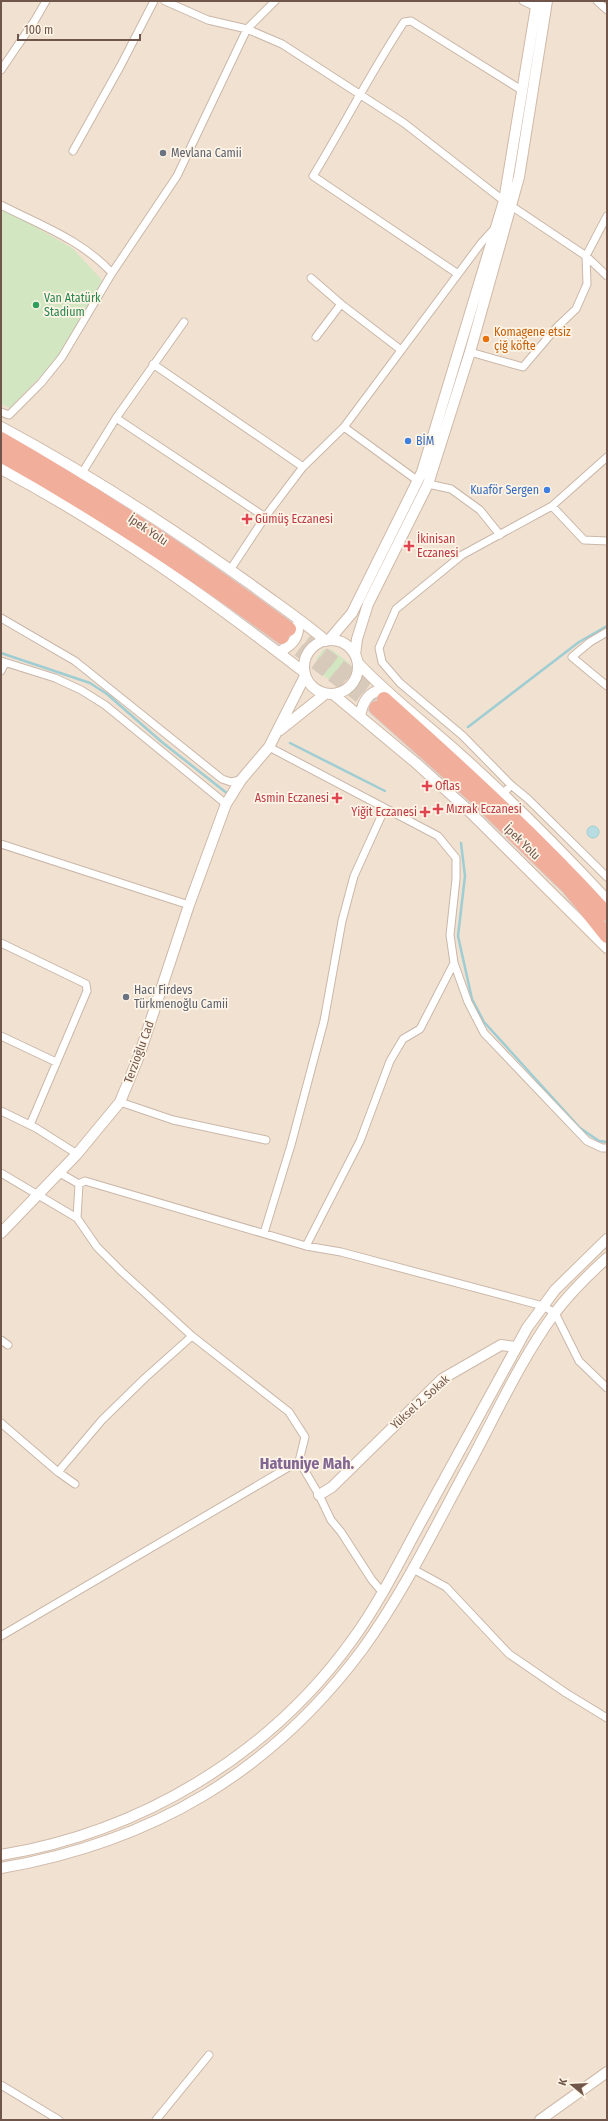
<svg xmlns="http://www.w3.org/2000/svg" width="608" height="2121" viewBox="0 0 608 2121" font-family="'Fira Sans Condensed',sans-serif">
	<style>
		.residential { fill: #f1e1d0 }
		.green { fill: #d1e6c1 }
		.water { fill: #b7dde2; stroke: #9ecdd3 }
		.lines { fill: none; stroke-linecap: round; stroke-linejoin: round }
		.stream { stroke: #9ecdd3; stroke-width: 2.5 }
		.highway-tunnel { stroke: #d8cabb; stroke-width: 14; stroke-dasharray: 14 7; stroke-linecap: butt }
		.street-casing { stroke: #cab7a9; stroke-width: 9 }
		.secondary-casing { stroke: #cfb9a9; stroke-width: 12 }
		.highway-casing { stroke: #d7d0cc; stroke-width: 16 }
		.street { stroke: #fff; stroke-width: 7 }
		.secondary { stroke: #fff; stroke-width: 10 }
		.highway { stroke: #f1af9b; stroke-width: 14 }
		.worship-dot { fill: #6b7280; stroke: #fef4e7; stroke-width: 1.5 }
		.leisure-dot { fill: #2e9e5b; stroke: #fef4e7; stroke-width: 1.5 }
		.food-dot { fill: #e8710a; stroke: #fef4e7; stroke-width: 1.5 }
		.shop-dot { fill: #3f7fe0; stroke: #fef4e7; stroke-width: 1.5 }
		.health-dot { fill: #e0444e; stroke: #fef4e7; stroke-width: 1.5 }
		.labels { text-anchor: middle; stroke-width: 3.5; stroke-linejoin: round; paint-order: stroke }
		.worship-label { font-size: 12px; fill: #5b616d; stroke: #fef4e7; text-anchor: start }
		.leisure-label { font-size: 12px; fill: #27864d; stroke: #fef4e7; text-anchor: start }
		.food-label { font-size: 12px; fill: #c56008; stroke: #fef4e7; text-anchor: start }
		.shop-label { font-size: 12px; fill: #366cbe; stroke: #fef4e7; text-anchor: start }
		.health-label { font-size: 12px; fill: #be3a42; stroke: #fef4e7; text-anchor: start }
		.street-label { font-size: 12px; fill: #70564a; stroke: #fef4e7 }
		.district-label { font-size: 16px; font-weight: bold; fill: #826693; stroke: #fef4e7 }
	</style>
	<rect width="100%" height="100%" fill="#faf0e1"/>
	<!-- residential -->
	<path class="residential" d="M 1,1 L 607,1 L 607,2120 L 1,2120 Z"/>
	<!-- green -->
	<path class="green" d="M 1,207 L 72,248 L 102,280 L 81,322 L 58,358 L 10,408 L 1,404 Z
		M 324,649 L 332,650 L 350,664 C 350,672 343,685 333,682 C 327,679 320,672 315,668 L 317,658 Z"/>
	<!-- water -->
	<path class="water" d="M587 832a6 6 0 1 1 12 0a6 6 0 1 1-12 0Z"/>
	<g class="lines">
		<!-- stream -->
		<path class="stream" d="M 1,653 L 90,683 L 107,694 L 163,743 L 228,794
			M 468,727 L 579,642 L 607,626
			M 290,743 L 385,791
			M 461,843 L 465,876 L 458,936 L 472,999 L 484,1022 L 580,1128 L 599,1141 L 607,1142"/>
		<!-- highway-tunnel -->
		<path class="highway-tunnel" d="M 289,629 L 384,699
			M 282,637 L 376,708"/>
		<defs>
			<path id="street" d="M 165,1 L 208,20 L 247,29 L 282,44 L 404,123 L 504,201 L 586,256 L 607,276
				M 523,1 L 536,7
				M 597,1 L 607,10
				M 1,70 L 35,20 L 46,1
				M 73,151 L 121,65 L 154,1
				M 1,205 C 40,225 82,240 112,273
				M 458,274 L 313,176 C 344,125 371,72 404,22 L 411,21 L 523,91
				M 311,278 L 341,304 L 401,350
				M 316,337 L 341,304
				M 470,352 L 523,367 L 557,327 L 576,309 L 587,284 L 586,256 L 607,216
				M 153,364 L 303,467
				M 1,412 L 9,415 L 41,383 L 62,357 L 112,273 L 177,176 L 247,29 L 275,1
				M 116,418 L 265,517
				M 344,427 L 418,481
				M 82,473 L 116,418 L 184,322
				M 428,484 L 451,489 L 480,510 L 500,535
				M 552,506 L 584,540 L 607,541
				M 230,570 L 265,517 L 303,467 L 344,427 L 482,242 L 494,229
				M 1,618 L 75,661 L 222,779 L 231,782 L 241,780
				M 607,632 L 590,642 L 572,657 L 607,686
				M 1,661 L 55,678 L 81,690 L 105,705 L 226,804
				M 1,671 L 5,663
				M 269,747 L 438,836 L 456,858 L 456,879 L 450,935 L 454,963 L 468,1002 L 484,1033 L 587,1141 L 602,1148 L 607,1148
				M 511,785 L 528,799 L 607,877
				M 503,794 L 511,785 L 463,736 L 400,683 L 382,662 L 379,648 L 396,609 L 462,555 L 552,506 L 607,457
				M 1,844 L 189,905
				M 1,943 L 86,984 L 87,991 L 30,1125
				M 1,1036 L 56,1062
				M 120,1102 L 173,1120 L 266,1140
				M 1,1111 L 36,1128 L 77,1154
				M 58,1172 L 79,1184 L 77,1218
				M 1,1173 L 77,1218 L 97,1247 L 122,1272 L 192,1336 L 289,1412 L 305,1437 L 299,1461 L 319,1495 L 331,1520 L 341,1532 L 372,1580 L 383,1593
				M 79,1184 L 85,1181 L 306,1246 L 341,1252 L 543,1306 L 555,1313 L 579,1361 L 607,1388
				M 264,1233 L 291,1145 L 324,1021 L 342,921 L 354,876 L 385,808
				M 306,1246 L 360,1141 L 390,1061 L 403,1039 L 420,1029 L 454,963
				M 1,1340 L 8,1345
				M 1,1423 L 58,1472 L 102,1420 L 145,1378 L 192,1336
				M 58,1472 L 75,1484
				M 413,1569 L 446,1587 L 509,1654 L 566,1693 L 607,1718
				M 1,1636 L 299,1461
				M 1,2085 L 59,2120
				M 156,2120 L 209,2055"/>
			<path id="secondary" d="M 1,427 C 89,474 172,528 253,586 C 277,604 303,621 326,641
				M 1,469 C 109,526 208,598 304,672
				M 329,640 L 352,613 L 422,472 L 504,201 L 537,1
				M304 667a27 27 0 1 1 54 0a27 27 0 1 1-54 0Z
				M 279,652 C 294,644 300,637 298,619
				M 355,655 L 357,639 L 368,604 L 428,484 L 470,352 L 519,177 L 547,1
				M 358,663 C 387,694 421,720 453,748 C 507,796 558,847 607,900
				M 333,694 L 416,763 L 467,809 L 607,948
				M 360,716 C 363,701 368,692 384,689
				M 280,730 L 325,694
				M 1,1233 L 77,1154 L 120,1102 L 139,1056 L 189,905 L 226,804 L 241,780 L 269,747 L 305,676
				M 319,1495 L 332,1487 L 442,1379 L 501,1345 L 516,1347
				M 1,1855 C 141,1832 270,1755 353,1639 C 380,1602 400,1560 422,1520 C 457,1456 492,1392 527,1328 L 555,1290 L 607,1239
				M 1,1868 C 152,1842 270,1773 362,1650 C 405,1591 437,1523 472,1459 C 498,1410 522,1358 554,1314 C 570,1293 588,1275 607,1258
				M 540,2120 L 607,2072"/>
			<path id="highway" d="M 1,439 C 101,496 196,560 289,629
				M 1,455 C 99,510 191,571 282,637
				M 384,699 C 461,768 537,837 607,914
				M 376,708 L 474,796 L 568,887 L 607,936"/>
		</defs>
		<!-- street casing -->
		<use href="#street" class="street-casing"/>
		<!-- secondary casing -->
		<use href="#secondary" class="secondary-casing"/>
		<!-- highway casing -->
		<use href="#highway" class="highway-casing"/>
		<!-- street -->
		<use href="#street" class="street"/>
		<!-- secondary -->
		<use href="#secondary" class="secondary"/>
		<!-- highway -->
		<use href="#highway" class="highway"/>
	</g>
	<!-- markers -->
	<g class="worship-dot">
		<circle cx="163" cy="153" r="4"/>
		<circle cx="126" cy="997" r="4"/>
	</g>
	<circle class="leisure-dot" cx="36" cy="305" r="4"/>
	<circle class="food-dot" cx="486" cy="339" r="4"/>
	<g class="shop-dot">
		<circle cx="408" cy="441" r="4"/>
		<circle cx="547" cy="490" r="4"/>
	</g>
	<g class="health-dot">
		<path d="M245 513h4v4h4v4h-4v4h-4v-4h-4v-4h4z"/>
		<path d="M407 540h4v4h4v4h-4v4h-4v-4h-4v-4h4z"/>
		<path d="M425 780h4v4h4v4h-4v4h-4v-4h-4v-4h4z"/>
		<path d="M335 792h4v4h4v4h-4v4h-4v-4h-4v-4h4z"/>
		<path d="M436 803h4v4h4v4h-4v4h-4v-4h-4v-4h4z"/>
		<path d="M423 806h4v4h4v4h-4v4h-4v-4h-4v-4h4z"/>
	</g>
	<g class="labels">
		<!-- worship labels -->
		<g class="worship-label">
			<text x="171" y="157">Mevlana Camii</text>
			<text x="134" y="994">Hacı Firdevs<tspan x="134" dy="14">Türkmenoğlu Camii</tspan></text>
		</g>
		<!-- leisure labels -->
		<g class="leisure-label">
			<text x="44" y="302">Van Atatürk<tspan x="44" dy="14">Stadium</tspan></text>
		</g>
		<!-- food labels -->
		<g class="food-label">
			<text x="494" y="336">Komagene etsiz<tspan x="494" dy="14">çiğ köfte</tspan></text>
		</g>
		<!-- shop labels -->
		<g class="shop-label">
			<text x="416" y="445">BİM</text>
			<text x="539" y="494" text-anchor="end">Kuaför Sergen</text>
		</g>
		<!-- health labels -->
		<g class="health-label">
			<text x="255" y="523">Gümüş Eczanesi</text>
			<text x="417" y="543">İkinisan<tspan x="417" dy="14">Eczanesi</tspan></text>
			<text x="435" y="790">Oflas</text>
			<text x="329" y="802" text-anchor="end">Asmin Eczanesi</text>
			<text x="446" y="813">Mızrak Eczanesi</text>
			<text x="417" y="816" text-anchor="end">Yiğit Eczanesi</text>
		</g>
		<!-- street labels -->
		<g class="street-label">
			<text transform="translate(148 530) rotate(34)" y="4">İpek Yolu</text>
			<text transform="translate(522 842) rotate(44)" y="4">İpek Yolu</text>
			<text transform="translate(139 1052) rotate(-70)" y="4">Terzioğlu Cad</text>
			<text transform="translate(420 1402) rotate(-42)" y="4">Yüksel 2. Sokak</text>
		</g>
		<!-- district labels -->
		<g class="district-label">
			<text x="307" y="1469">Hatuniye Mah.</text>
		</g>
	</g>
	<!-- border -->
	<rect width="608" height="2121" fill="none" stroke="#70564a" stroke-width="4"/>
	<!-- north arrow -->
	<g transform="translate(572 2085) rotate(288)" stroke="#fef4e7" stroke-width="3" paint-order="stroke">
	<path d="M0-3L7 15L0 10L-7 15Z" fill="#70564a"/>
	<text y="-6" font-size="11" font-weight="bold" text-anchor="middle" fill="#70564a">K</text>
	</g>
	<!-- scale -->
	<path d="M18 34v6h122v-6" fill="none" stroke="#70564a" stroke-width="2"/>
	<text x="24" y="34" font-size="12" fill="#70564a" stroke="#fef4e7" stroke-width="3" paint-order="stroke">100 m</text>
</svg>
